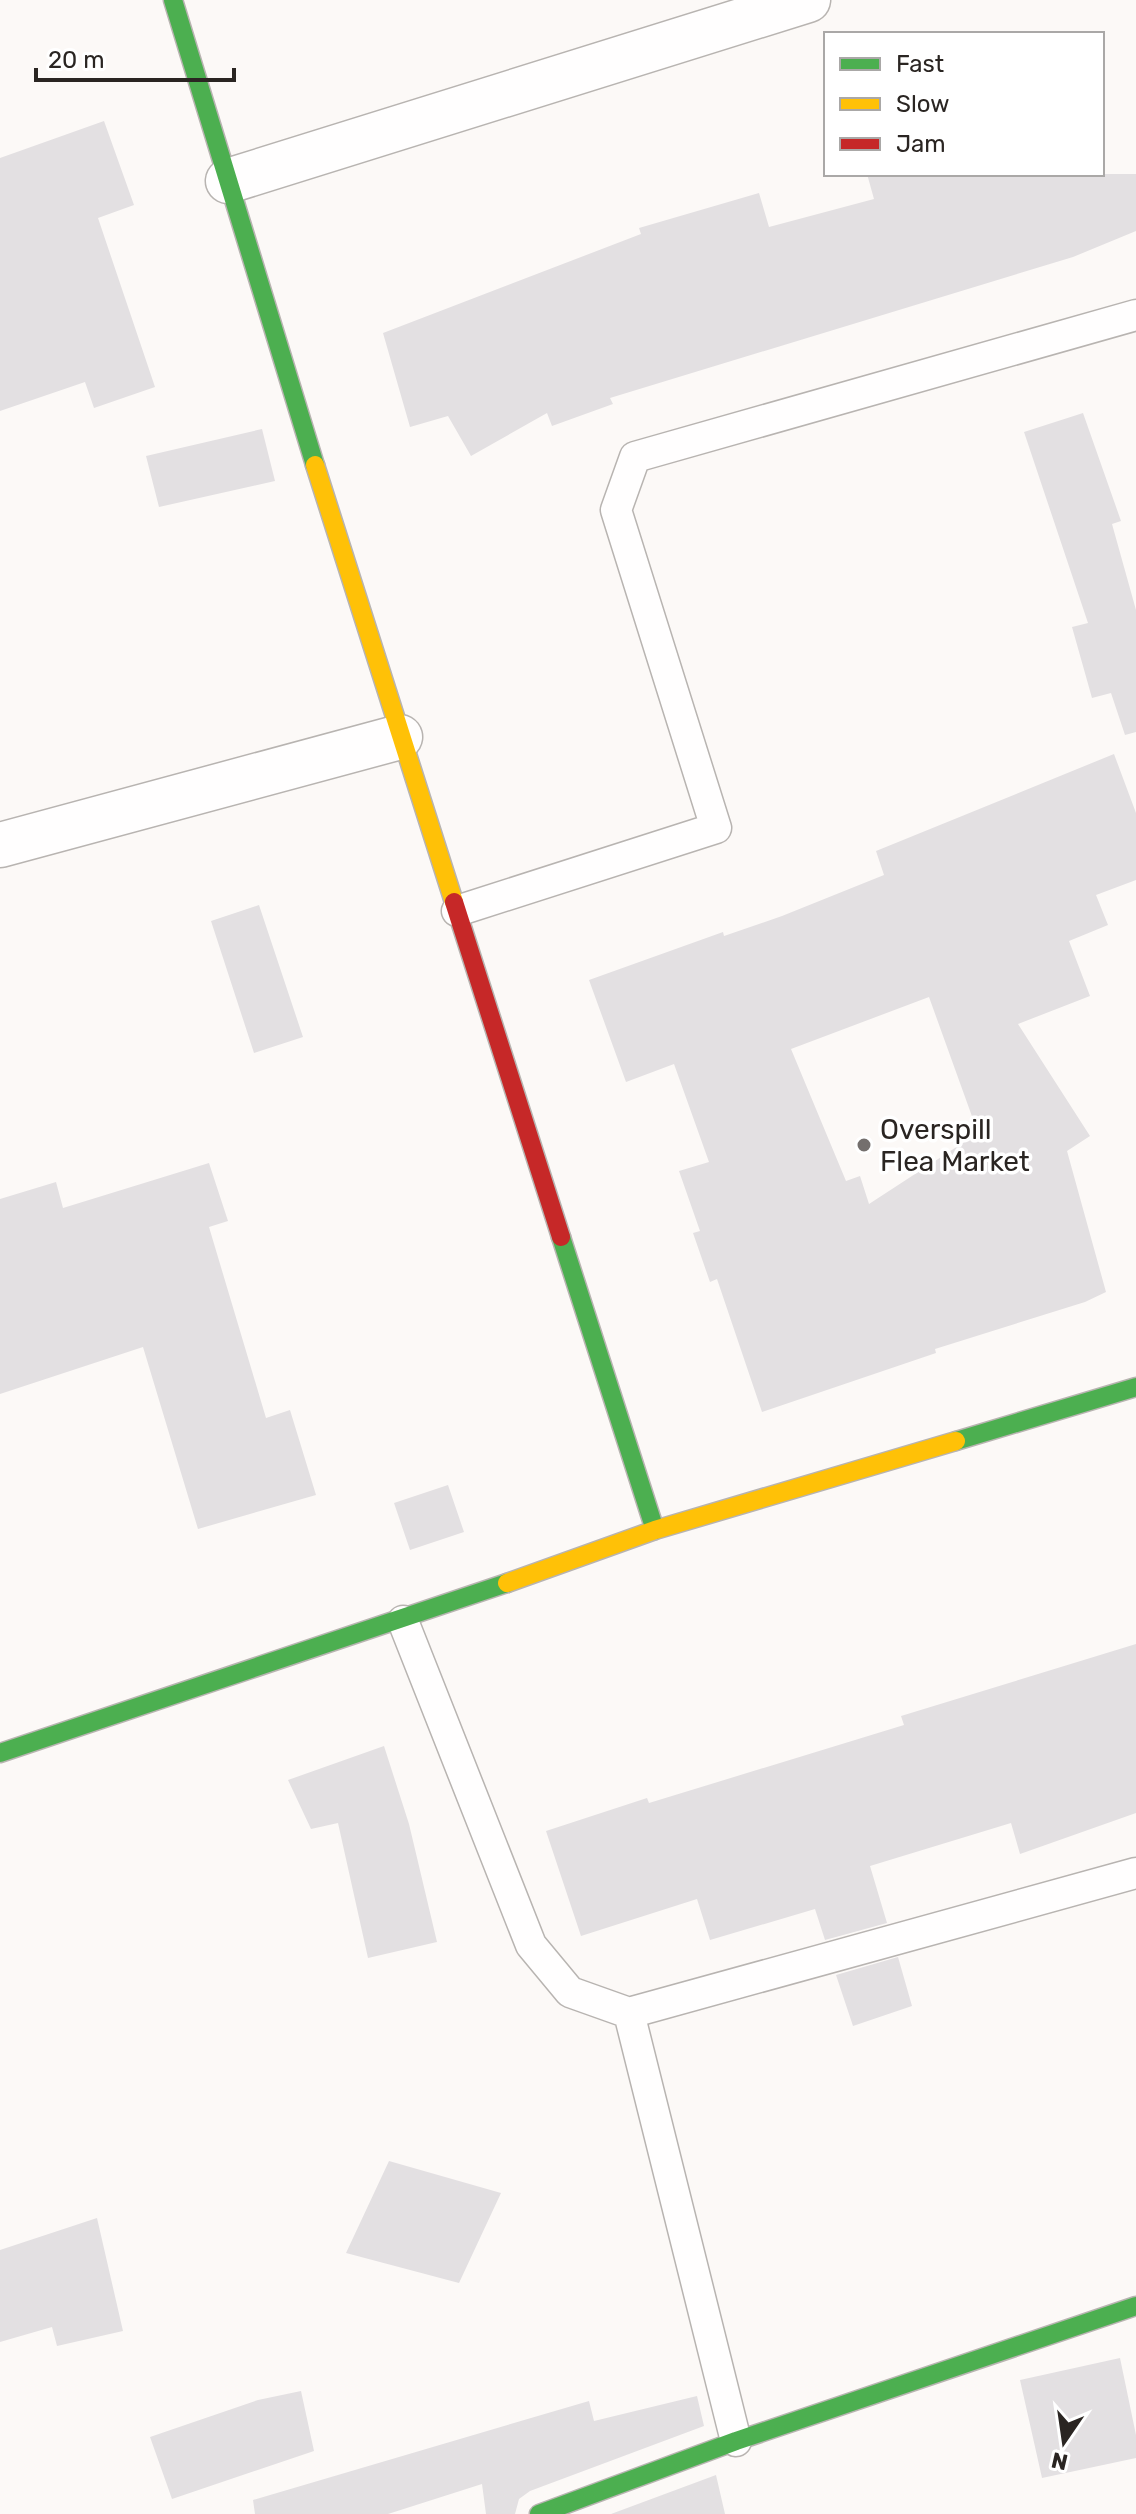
<svg xmlns="http://www.w3.org/2000/svg" width="1136" height="2514" viewBox="0 0 1136 2514" font-family="Rubik,sans-serif">
	<style>
		.building { fill: #e3e0e2; fill-rule: evenodd }
		.lines { fill: none; stroke-linecap: round; stroke-linejoin: round }
		.lane-casing { stroke: #b8b4b1; stroke-width: 33 }
		.street-casing { stroke: #b8b4b1; stroke-width: 47 }
		.fast-casing { stroke: #b8b4b1; stroke-width: 21 }
		.slow-casing { stroke: #b8b4b1; stroke-width: 21 }
		.jam-casing { stroke: #b8b4b1; stroke-width: 21 }
		.lane { stroke: #fffefe; stroke-width: 30 }
		.street { stroke: #fffefe; stroke-width: 44 }
		.fast { stroke: #4caf50; stroke-width: 18 }
		.slow { stroke: #ffc107; stroke-width: 18 }
		.jam { stroke: #c62828; stroke-width: 18 }
		.poi-dot { fill: #746f6d; stroke: #fff; stroke-width: 3 }
		.labels { text-anchor: middle; stroke-width: 7; stroke-linejoin: round; paint-order: stroke }
		.poi-label { font-size: 28px; fill: #2a2522; stroke: #fff; text-anchor: start }
	</style>
	<rect width="100%" height="100%" fill="#fcf9f7"/>
	<!-- building -->
	<path class="building" d="M 104,121 L 134,205 L 98,218 L 155,387 L 94,408 L 85,382 L 0,411 L 0,158 Z
		M 867,174 L 1136,174 L 1136,231 L 1073,257 L 610,398 L 613,404 L 552,426 L 547,413 L 471,456 L 448,416 L 410,427 L 383,333 L 641,234 L 639,228 L 759,193 L 769,227 L 874,199 Z
		M 1083,413 L 1121,521 L 1112,524 L 1136,610 L 1136,732 L 1125,735 L 1111,693 L 1092,698 L 1072,627 L 1088,623 L 1024,432 Z
		M 262,429 L 275,481 L 159,507 L 146,456 Z
		M 1114,754 L 1136,813 L 1136,880 L 1096,895 L 1108,925 L 1069,941 L 1090,996 L 1018,1024 L 1090,1136 L 1067,1151 L 1106,1292 L 1085,1302 L 935,1349 L 936,1353 L 762,1412 L 717,1279 L 710,1282 L 693,1233 L 700,1231 L 679,1171 L 709,1162 L 674,1064 L 626,1082 L 589,980 L 723,932 L 724,936 L 782,916 L 884,875 L 876,851 ZM 929,997 L 978,1133 L 869,1204 L 860,1176 L 846,1181 L 791,1049 Z
		M 259,905 L 303,1037 L 254,1053 L 211,921 Z
		M 209,1163 L 228,1221 L 209,1227 L 266,1418 L 290,1410 L 316,1495 L 198,1529 L 143,1347 L 0,1394 L 0,1199 L 56,1182 L 63,1208 Z
		M 448,1485 L 464,1532 L 410,1550 L 394,1503 Z
		M 1136,1644 L 1136,1813 L 1020,1854 L 1011,1823 L 870,1866 L 887,1923 L 825,1940 L 815,1909 L 710,1940 L 697,1899 L 581,1936 L 546,1831 L 647,1798 L 649,1803 L 904,1725 L 901,1716 Z
		M 384,1746 L 409,1824 L 437,1942 L 368,1958 L 338,1823 L 311,1829 L 288,1780 Z
		M 898,1957 L 912,2006 L 853,2026 L 836,1975 Z
		M 389,2161 L 501,2193 L 459,2283 L 346,2253 Z
		M 97,2218 L 123,2331 L 57,2346 L 52,2327 L 0,2342 L 0,2250 Z
		M 1120,2358 L 1136,2435 L 1136,2458 L 1042,2478 L 1020,2380 Z
		M 301,2391 L 314,2451 L 172,2499 L 150,2437 L 258,2400 Z
		M 697,2396 L 704,2426 L 530,2491 L 519,2499 L 515,2514 L 486,2514 L 482,2484 L 388,2514 L 255,2514 L 253,2500 L 589,2401 L 594,2421 Z
		M 716,2475 L 725,2514 L 611,2514 Z"/>
	<g class="lines">
		<defs>
			<path id="lane" d="M 457,911 L 716,828 L 616,510 L 635,457 L 1136,315
				M 403,1621 L 531,1945 L 570,1992 L 629,2013 L 1136,1873
				M 629,2013 L 736,2441"/>
			<path id="street" d="M 228,181 L 808,0
				M 0,845 L 400,737"/>
			<path id="fast" d="M 173,0 L 315,465
				M 561,1237 L 655,1530
				M 956,1441 L 1136,1387
				M 0,1753 L 507,1583
				M 539,2514 L 736,2441 L 1136,2306"/>
			<path id="slow" d="M 315,465 L 454,902
				M 507,1583 L 655,1530 L 956,1441"/>
			<path id="jam" d="M 454,902 L 561,1237"/>
		</defs>
		<!-- lane casing -->
		<use href="#lane" class="lane-casing"/>
		<!-- street casing -->
		<use href="#street" class="street-casing"/>
		<!-- fast casing -->
		<use href="#fast" class="fast-casing"/>
		<!-- slow casing -->
		<use href="#slow" class="slow-casing"/>
		<!-- jam casing -->
		<use href="#jam" class="jam-casing"/>
		<!-- lane -->
		<use href="#lane" class="lane"/>
		<!-- street -->
		<use href="#street" class="street"/>
		<!-- fast -->
		<use href="#fast" class="fast"/>
		<!-- slow -->
		<use href="#slow" class="slow"/>
		<!-- jam -->
		<use href="#jam" class="jam"/>
	</g>
	<!-- markers -->
	<circle class="poi-dot" cx="864" cy="1145" r="8"/>
	<g class="labels">
		<!-- poi labels -->
		<g class="poi-label">
			<text x="880" y="1139">Overspill<tspan x="880" dy="32">Flea Market</tspan></text>
		</g>
	</g>
	<!-- legend -->
	<rect x="824" y="32" width="280" height="144" fill="#ffffff" stroke="#aaa8a7" stroke-width="2"/>
	<rect x="840" y="58" width="40" height="12" fill="#4caf50" stroke="#aaa8a7" stroke-width="2"/>
	<text x="896" y="72" font-size="24" fill="#2a2522">Fast</text>
	<rect x="840" y="98" width="40" height="12" fill="#ffc107" stroke="#aaa8a7" stroke-width="2"/>
	<text x="896" y="112" font-size="24" fill="#2a2522">Slow</text>
	<rect x="840" y="138" width="40" height="12" fill="#c62828" stroke="#aaa8a7" stroke-width="2"/>
	<text x="896" y="152" font-size="24" fill="#2a2522">Jam</text>
	<!-- north arrow -->
	<g transform="translate(1064 2442) rotate(193)" stroke="#ffffff" stroke-width="6" paint-order="stroke">
	<path d="M0-6L14 30L0 20L-14 30Z" fill="#2a2522"/>
	<text y="-12" font-size="22" font-weight="bold" text-anchor="middle" fill="#2a2522">N</text>
	</g>
	<!-- scale -->
	<path d="M36 68v12h198v-12" fill="none" stroke="#2a2522" stroke-width="4"/>
	<text x="48" y="68" font-size="24" fill="#2a2522" stroke="#ffffff" stroke-width="6" paint-order="stroke">20 m</text>
</svg>
